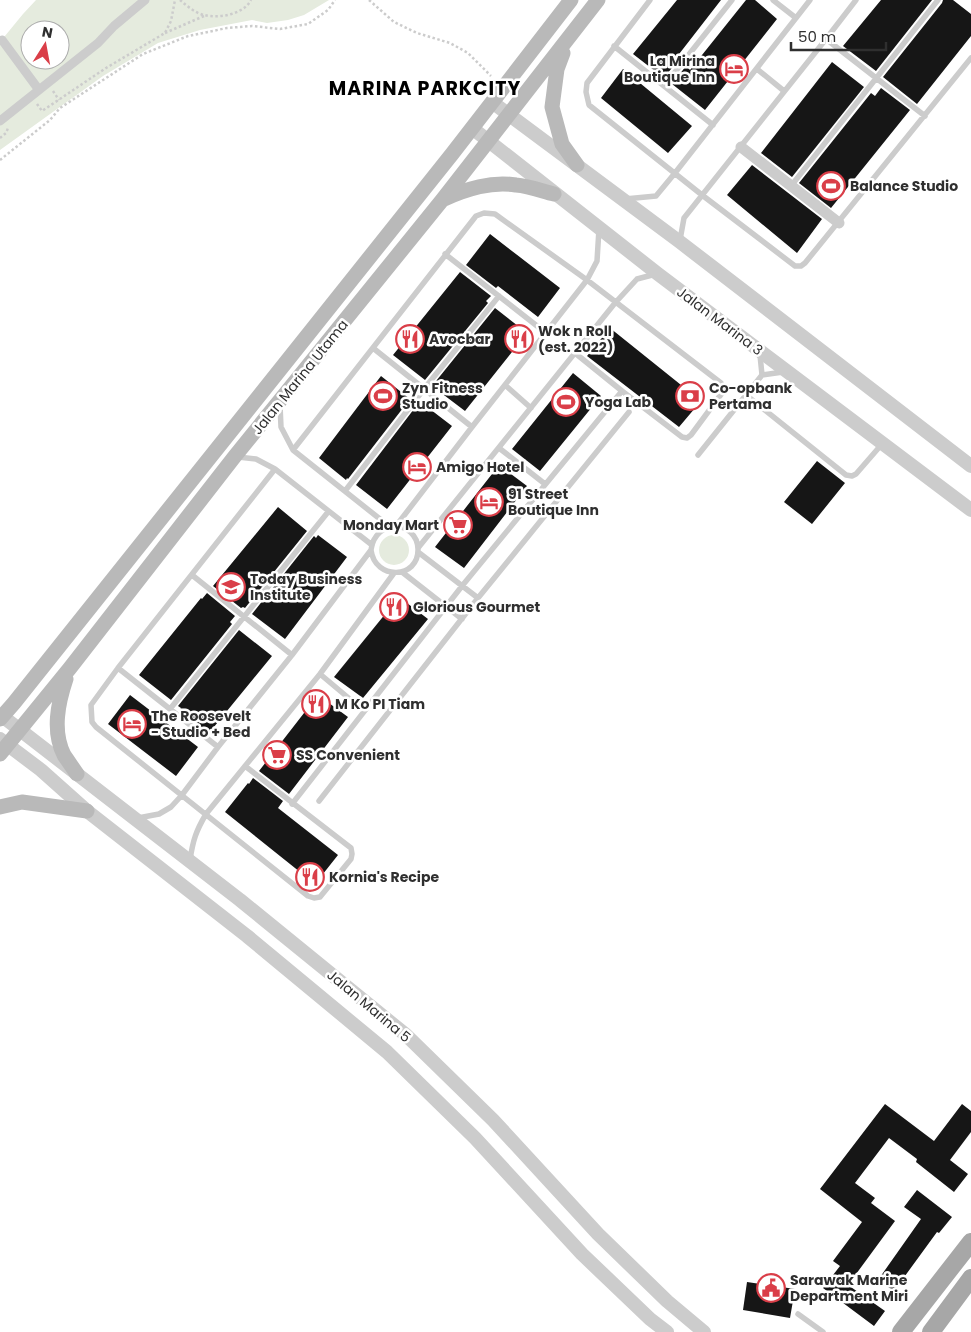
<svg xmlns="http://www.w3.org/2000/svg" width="971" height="1332" viewBox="0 0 971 1332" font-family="Poppins,sans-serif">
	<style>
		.green { fill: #e5ebde; fill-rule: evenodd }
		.building { fill: #161616 }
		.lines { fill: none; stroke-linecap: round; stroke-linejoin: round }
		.path { stroke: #ccc; stroke-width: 2.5; stroke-dasharray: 2.5 2.5; stroke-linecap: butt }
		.service { stroke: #ccc; stroke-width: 5.5 }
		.pedestrian { stroke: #ccc; stroke-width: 9 }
		.minor { stroke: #ccc; stroke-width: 11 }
		.tertiary { stroke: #ccc; stroke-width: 14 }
		.secondary { stroke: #b9b9b9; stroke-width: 15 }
		.primary { stroke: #a7a7a7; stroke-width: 18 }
		.labels { text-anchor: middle; stroke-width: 5; stroke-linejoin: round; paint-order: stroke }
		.poi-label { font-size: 14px; font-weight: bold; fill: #2f2f2f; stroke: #fff; text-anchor: start }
		.street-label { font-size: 14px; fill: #2f2f2f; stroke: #fff }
		.district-label { font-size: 19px; font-weight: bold; letter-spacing: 1px; fill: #000; stroke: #fff }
	</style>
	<rect width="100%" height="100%" fill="#fff"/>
	<!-- green -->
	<path class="green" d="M 36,0 L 329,0 L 304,15 L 288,20 L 267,23 L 252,20 L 200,30 L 158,43 L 103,76 L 0,150 L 0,42 L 23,14 ZM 30,30 L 60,30 L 60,60 L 30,60 Z
		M379 550a15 15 0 1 1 30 0a15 15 0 1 1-30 0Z"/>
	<!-- building -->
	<path class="building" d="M 677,0 L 721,0 L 676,58 L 678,60 L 664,78 L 633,54 Z
		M 746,0 L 755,0 L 777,19 L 705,110 L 672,84 L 686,66 L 690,70 Z
		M 881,0 L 932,0 L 876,71 L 843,46 Z
		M 943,0 L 953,0 L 971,14 L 971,36 L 917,104 L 883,77 L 942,3 Z
		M 832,62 L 864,87 L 792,177 L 761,153 Z
		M 623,69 L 692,126 L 668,153 L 601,98 Z
		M 881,88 L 910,110 L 831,208 L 799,183 L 871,93 L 875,96 Z
		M 752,165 L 822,219 L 797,253 L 727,195 Z
		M 490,234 L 560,288 L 538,317 L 498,286 L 496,288 L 466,265 Z
		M 460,272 L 491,296 L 486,301 L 488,303 L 425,380 L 393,355 Z
		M 495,308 L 527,333 L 465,411 L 432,386 Z
		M 610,328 L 701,401 L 679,427 L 587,356 Z
		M 573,373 L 601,396 L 540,471 L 512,449 Z
		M 381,376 L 410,399 L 348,479 L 347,478 L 346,480 L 319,458 Z
		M 422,403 L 452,426 L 387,509 L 356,485 L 417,405 L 419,406 Z
		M 817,461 L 845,483 L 812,524 L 784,502 Z
		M 499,465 L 527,486 L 464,568 L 435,547 Z
		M 278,507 L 307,531 L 245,608 L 243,607 L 241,608 L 213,586 Z
		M 318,535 L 347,557 L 285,639 L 252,614 L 314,536 L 316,538 Z
		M 207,593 L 235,616 L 230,622 L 232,624 L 171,700 L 139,675 L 201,598 L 202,599 Z
		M 399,597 L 428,619 L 363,698 L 334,677 Z
		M 239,630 L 272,656 L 209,733 L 180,710 L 181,708 L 178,706 Z
		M 130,695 L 198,747 L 176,776 L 108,724 Z
		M 318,695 L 348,717 L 289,794 L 259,771 Z
		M 253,778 L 283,801 L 278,808 L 338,855 L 315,884 L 225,812 L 248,783 L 249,784 Z
		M 885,1104 L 934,1141 L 962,1104 L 971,1111 L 971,1132 L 950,1160 L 968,1174 L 954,1192 L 916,1162 L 917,1159 L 889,1138 L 855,1183 L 875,1198 L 871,1203 L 895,1221 L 848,1285 L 885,1311 L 874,1326 L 823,1288 L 840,1266 L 833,1261 L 862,1222 L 820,1189 Z
		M 917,1190 L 952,1217 L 939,1233 L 937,1232 L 894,1291 L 878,1280 L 921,1219 L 904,1207 Z
		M 747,1282 L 795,1289 L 790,1318 L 743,1310 Z"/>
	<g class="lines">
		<!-- path -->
		<path class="path" d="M 180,0 C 187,6 195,13 204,15 C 219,19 244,14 251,0
			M 369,0 L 394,22 L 417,33 L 450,43 L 468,53 L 491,76
			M 165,33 L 204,16
			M 53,91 L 59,100
			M 37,104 L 42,111 L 106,68 L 165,33 L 171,21 L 175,0
			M 0,138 L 6,133 L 8,128
			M 0,160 L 50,120 L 60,108 L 143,54 L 188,36 L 227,28 L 252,26 L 280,29 L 308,24 L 328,10 L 335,0"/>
		<!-- service -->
		<path class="service" d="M 650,0 L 587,83 L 586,92 L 589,105 L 702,195 L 795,266 L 801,266 L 805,263 L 971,58
			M 773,0 L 796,18
			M 826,39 L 925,116
			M 614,46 L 713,125
			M 757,69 L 784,91
			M 664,86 L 732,0
			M 791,186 L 938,0
			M 625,199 L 656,196 L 675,173 L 810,0
			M 680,240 L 684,218 L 826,39 L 856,0
			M 445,254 L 546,333
			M 373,348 L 472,427
			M 760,355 L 762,375
			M 505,385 L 531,408
			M 746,395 L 846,475 L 852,476 L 856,474 L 882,444
			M 280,405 L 281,427 L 293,450 L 390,527
			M 499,448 L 545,484
			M 293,450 L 476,216 L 484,213 L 495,214 L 587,280 L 721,383 L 723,388 L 722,393 L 691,435 L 687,438 L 682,437 L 622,391 L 575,353
			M 698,455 L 762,375 L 783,372
			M 238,457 L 256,459 L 275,469 L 372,545
			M 345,491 L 424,389 L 499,296
			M 396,526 L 472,427 L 587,280 L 597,261 L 599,229
			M 418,548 L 615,303 L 637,279 L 656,274
			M 418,552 L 478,598
			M 402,572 L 462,619
			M 192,575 L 292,655
			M 118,668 L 218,747
			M 320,674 L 364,711
			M 170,709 L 328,512
			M 245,766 L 351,848 L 352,854 L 351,859 L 320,897 L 314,898 L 308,896 L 96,727 L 92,722 L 91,705 L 118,668 L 275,469
			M 319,801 L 478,598 L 629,412
			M 292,804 L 462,586 L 622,391
			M 138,818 L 159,814 L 171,807 L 182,795 L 218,747 L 292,655 L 371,550 C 375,518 417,520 418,549 C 419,579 375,581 371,550
			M 190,860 C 193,840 196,831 206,814 L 320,674 L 394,573
			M 798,1314 L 823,1332"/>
		<!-- pedestrian -->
		<path class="pedestrian" d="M 2,40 L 39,90
			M 0,121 L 98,43 L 114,26 L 145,0"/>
		<!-- minor -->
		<path class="minor" d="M 741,147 L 839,223"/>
		<!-- tertiary -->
		<path class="tertiary" d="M 492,102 L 680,242 L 971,466
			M 472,128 L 658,274 L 971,510
			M 2,716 L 240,900 L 406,1035 L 493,1120 L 598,1234 L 667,1301 L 704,1332
			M 0,739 L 41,770 L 87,811 L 247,936 L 387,1052 L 475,1138 L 582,1254 L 650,1319 L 667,1332"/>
		<!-- secondary -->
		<path class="secondary" d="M 563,53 L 557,69 L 552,107 L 562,144 L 577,165
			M 444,199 C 467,189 491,181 516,185 C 529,186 542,191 554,194
			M 66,679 C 58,703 52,731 64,755 C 68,761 73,768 77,774
			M 0,719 L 14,703 L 452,154 L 571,0
			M 0,754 L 70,668 L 235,456 L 443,199 L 598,0
			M 0,807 L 22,802 L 87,811"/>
		<!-- primary -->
		<path class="primary" d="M 901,1332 L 971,1242
			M 931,1332 L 971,1278"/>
	</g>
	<!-- icons -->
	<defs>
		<symbol id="hotel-ring" viewBox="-11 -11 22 22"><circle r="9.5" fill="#fff" stroke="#da3e48" stroke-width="1.5"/><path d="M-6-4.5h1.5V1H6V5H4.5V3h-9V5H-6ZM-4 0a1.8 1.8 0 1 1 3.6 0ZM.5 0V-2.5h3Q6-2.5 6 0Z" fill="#da3e48"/></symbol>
		<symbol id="stadium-ring" viewBox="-11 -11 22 22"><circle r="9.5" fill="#fff" stroke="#da3e48" stroke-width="1.5"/><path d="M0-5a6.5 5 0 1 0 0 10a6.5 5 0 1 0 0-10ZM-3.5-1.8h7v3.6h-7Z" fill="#da3e48"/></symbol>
		<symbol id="restaurant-ring" viewBox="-11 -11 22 22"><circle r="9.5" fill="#fff" stroke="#da3e48" stroke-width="1.5"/><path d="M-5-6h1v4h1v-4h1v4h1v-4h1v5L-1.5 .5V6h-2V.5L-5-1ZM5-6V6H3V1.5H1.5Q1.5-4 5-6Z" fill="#da3e48"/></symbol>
		<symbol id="bank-ring" viewBox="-11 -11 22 22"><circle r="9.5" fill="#fff" stroke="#da3e48" stroke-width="1.5"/><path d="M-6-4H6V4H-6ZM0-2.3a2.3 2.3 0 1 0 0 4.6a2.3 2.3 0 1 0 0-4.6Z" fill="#da3e48"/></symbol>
		<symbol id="supermarket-ring" viewBox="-11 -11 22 22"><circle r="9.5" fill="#fff" stroke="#da3e48" stroke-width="1.5"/><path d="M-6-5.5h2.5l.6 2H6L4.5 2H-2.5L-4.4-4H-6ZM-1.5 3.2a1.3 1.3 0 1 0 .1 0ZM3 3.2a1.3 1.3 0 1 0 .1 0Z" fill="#da3e48"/></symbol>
		<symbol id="university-ring" viewBox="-11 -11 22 22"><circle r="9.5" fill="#fff" stroke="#da3e48" stroke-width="1.5"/><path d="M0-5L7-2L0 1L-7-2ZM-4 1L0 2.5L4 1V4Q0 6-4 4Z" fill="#da3e48"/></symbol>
		<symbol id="civic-ring" viewBox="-11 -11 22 22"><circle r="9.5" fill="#fff" stroke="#da3e48" stroke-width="1.5"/><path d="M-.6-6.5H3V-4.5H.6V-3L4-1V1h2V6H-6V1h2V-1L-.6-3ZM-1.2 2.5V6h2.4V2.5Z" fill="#da3e48"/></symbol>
	</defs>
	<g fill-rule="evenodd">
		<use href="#hotel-ring" x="718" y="53" width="32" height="32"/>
		<use href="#stadium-ring" x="815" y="170" width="32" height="32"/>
		<use href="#restaurant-ring" x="394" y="323" width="32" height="32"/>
		<use href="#restaurant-ring" x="503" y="323" width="32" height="32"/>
		<use href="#stadium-ring" x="367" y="380" width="32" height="32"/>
		<use href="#bank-ring" x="674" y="380" width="32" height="32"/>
		<use href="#stadium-ring" x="550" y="386" width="32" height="32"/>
		<use href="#hotel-ring" x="401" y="451" width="32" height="32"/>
		<use href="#hotel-ring" x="473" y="486" width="32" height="32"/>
		<use href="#supermarket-ring" x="442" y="509" width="32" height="32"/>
		<use href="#university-ring" x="215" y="571" width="32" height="32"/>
		<use href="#restaurant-ring" x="378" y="591" width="32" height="32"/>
		<use href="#restaurant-ring" x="300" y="688" width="32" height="32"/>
		<use href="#hotel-ring" x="116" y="708" width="32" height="32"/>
		<use href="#supermarket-ring" x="261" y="739" width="32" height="32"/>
		<use href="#restaurant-ring" x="294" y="861" width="32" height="32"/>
		<use href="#civic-ring" x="755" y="1272" width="32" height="32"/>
	</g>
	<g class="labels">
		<!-- poi labels -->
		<g class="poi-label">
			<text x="715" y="66" text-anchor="end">La Mirina<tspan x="715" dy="16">Boutique Inn</tspan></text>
			<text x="850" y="191">Balance Studio</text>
			<text x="538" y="336">Wok n Roll<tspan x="538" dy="16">(est. 2022)</tspan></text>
			<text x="429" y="344">Avocbar</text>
			<text x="402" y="393">Zyn Fitness<tspan x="402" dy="16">Studio</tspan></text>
			<text x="709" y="393">Co-opbank<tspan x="709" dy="16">Pertama</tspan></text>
			<text x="585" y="407">Yoga Lab</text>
			<text x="436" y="472">Amigo Hotel</text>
			<text x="508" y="499">91 Street<tspan x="508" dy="16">Boutique Inn</tspan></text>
			<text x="439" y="530" text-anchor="end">Monday Mart</text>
			<text x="250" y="584">Today Business<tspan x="250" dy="16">Institute</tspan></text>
			<text x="413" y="612">Glorious Gourmet</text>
			<text x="335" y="709">M Ko PI Tiam</text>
			<text x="151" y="721">The Roosevelt<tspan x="151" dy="16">- Studio + Bed</tspan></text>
			<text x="296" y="760">SS Convenient</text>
			<text x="329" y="882">Kornia's Recipe</text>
			<text x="790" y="1285">Sarawak Marine<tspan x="790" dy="16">Department Miri</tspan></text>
		</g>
		<!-- street labels -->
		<g class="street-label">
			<text transform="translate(720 321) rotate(37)" y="5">Jalan Marina 3</text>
			<text transform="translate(300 377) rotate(-51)" y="5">Jalan Marina Utama</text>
			<text transform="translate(369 1006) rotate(40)" y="5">Jalan Marina 5</text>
		</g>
		<!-- district labels -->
		<g class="district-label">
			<text x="425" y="95">MARINA PARKCITY</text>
		</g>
	</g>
	<!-- north arrow -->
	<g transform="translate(45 45) rotate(11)"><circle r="24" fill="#ffffff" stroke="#acacac"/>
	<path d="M0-4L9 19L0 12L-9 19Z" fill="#da3e48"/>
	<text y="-8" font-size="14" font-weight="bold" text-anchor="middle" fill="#2f2f2f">N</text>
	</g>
	<!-- scale -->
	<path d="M791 42v8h95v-8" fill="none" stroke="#2f2f2f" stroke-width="2.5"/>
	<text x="798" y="42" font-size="15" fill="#2f2f2f" stroke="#ffffff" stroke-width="4" paint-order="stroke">50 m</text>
</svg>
